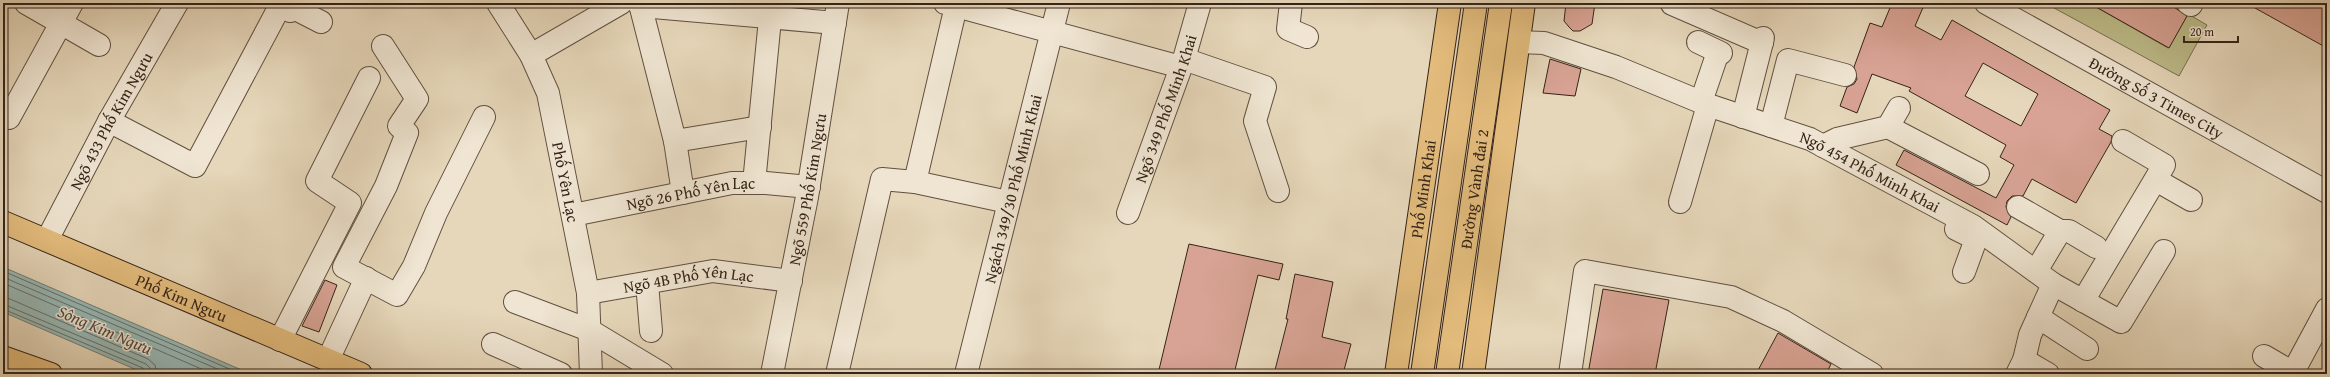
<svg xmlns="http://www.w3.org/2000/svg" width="2330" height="377" viewBox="0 0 2330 377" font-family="'Gentium Book Plus',serif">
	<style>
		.green { fill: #bdbc8a; stroke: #797051 }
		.water { fill: #97b8b6; stroke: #707c77 }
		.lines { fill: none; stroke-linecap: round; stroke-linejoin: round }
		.shore { stroke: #666e67; stroke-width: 1 }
		.building { fill: #d8a394; stroke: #352318; fill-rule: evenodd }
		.minor-casing { stroke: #615040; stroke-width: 24 }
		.major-casing { stroke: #352318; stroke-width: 24 }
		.highway-casing { stroke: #352318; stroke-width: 24 }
		.minor { stroke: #efe5d2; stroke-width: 22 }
		.major { stroke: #e3bc7d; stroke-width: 22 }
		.highway { stroke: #e3bc7d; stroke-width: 22 }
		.labels { text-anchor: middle; stroke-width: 3; stroke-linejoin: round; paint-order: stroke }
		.street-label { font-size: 16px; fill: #352318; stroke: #efe5d2 }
		.water-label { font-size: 17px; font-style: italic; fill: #4e4840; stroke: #efe5d2 }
	</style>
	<rect width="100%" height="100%" fill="#e6d7ba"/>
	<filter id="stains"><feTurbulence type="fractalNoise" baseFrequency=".005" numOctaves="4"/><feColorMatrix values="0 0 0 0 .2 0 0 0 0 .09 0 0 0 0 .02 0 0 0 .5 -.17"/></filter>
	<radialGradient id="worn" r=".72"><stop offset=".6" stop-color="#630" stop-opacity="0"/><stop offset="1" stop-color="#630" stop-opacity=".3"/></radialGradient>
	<!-- green -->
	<path class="green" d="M 2045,3 L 2089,3 L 2168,48 L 2188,14 L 2207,25 L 2179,76 Z"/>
	<!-- water -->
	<path class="water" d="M 3,267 L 251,374 L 146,374 L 3,312 Z"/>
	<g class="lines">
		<!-- shore -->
		<path class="shore" d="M 3,271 L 241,374
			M 3,277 L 229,374
			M 3,283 L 213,374
			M 3,298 L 10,299 L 148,359 L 155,365 L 157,374
			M 3,304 L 146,364 L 150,368 L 151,374
			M 3,309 L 143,368 L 146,374"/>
	</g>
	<!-- building -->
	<path class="building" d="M 1566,3 L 1595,3 L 1592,24 L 1580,31 L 1573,31 L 1569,27 L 1564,21 Z
		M 1892,3 L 1925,3 L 1915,26 L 1941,40 L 1952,20 L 2110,110 L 2099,129 L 2112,136 L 2111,142 L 2076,203 L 2032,179 L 2023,196 L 2012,196 L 2007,201 L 2006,207 L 2011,217 L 2007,225 L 1896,165 L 1904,150 L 1996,198 L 2014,165 L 2000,157 L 2006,145 L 1909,91 L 1911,88 L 1872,74 L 1857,113 L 1840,106 L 1847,87 L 1854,84 L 1857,79 L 1854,67 L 1870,23 L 1882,27 ZM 1983,63 L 2038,94 L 2021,126 L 1965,96 Z
		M 2089,3 L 2168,3 L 2187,16 L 2169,48 Z
		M 2246,3 L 2327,3 L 2327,48 Z
		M 1550,59 L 1581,69 L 1575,96 L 1543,93 Z
		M 1189,244 L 1283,264 L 1279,280 L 1258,275 L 1234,374 L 1158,374 Z
		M 1295,274 L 1333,282 L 1322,337 L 1351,344 L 1343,374 L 1274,374 L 1288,319 L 1286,319 Z
		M 325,280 L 337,285 L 319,332 L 302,326 Z
		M 1603,289 L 1669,300 L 1655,374 L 1588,374 Z
		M 1778,333 L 1831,364 L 1826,374 L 1756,374 Z"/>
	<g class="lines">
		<defs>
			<g id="minor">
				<path d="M 26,3 L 99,45"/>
				<path d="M 284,3 L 321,22"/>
				<path id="s1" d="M 498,3 L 531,55 L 548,93 L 588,293 L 591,374"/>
				<path d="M 638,3 L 653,7 L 835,23"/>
				<path d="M 945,3 L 1181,67"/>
				<path d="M 1291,3 L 1288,29 L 1307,37"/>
				<path id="s2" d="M 1986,3 L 2327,192"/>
				<path d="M 2188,3 L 2191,5 L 2192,3"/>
				<path d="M 640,4 L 675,141 L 683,193"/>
				<path d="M 1672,4 L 1762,43"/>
				<path id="s3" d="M 1519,42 L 1544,43 L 1616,67 L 1708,105 L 1810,139 L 1973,226 L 2053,284 L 2121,322 L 2164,251"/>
				<path d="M 1698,42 L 1721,53"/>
				<path d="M 383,46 L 417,99 L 399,126 L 407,133 L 386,186 L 344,267 L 397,295 L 414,266 L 436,213 L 484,117"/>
				<path d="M 531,55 L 621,3"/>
				<path d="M 1184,59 L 1265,87 L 1255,121 L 1278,191"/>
				<path d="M 1701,102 L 1718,52"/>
				<path d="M 1743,117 L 1763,38"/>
				<path d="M 9,118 L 72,3"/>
				<path d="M 109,121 L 195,166 L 280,6 L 290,11"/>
				<path d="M 1771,126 L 1788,60 L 1845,75"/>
				<path d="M 1888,127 L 1978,174"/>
				<path d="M 675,141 L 760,127"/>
				<path d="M 1823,146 L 1837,139 L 1888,127 L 1899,108"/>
				<path d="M 2156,180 L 2191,200"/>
				<path d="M 915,182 L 956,6"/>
				<path d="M 754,183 L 770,19"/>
				<path d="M 1680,202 L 1708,105"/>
				<path d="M 2018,207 L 2060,231"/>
				<path id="s4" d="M 1128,213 L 1184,59 L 1200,3"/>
				<path id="s5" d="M 573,215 L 732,183 L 766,183 L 809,187"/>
				<path d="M 1956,229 L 1976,239 L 1964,272"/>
				<path id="s6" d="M 47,240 L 109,121 L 177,3"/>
				<path d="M 2036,271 L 2060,231 L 2069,231 L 2096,247"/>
				<path d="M 647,283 L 651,331"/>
				<path id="s7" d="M 588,293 L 713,271 L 791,281"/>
				<path d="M 2083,301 L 2164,165 L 2123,141"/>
				<path d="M 515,302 L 589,330 L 662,374"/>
				<path d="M 2038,317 L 2087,349"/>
				<path d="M 280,340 L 350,203 L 317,181 L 369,78"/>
				<path d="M 493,344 L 561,374"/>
				<path d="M 2264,356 L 2295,374"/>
				<path d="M 328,360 L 366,278"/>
				<path d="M 2024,360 L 2048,374"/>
				<path id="s8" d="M 772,374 L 807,197 L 838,3"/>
				<path d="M 837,374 L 882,179 L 915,182 L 1008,202"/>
				<path id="s9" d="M 966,374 L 1059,3"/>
				<path d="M 1570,374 L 1585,271 L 1731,297 L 1783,321 L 1872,374"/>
				<path d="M 2017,374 L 2024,360 L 2030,335 L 2053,284"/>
				<path d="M 2292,374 L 2327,309"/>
			</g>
			<g id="major">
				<path id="s10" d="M 3,222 L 361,374"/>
				<path d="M 3,357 L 51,374"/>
				<path id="s11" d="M 1396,374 L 1450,3"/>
				<path d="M 1473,374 L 1524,3"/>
			</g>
			<g id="highway">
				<path d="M 1422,374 L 1476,3"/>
				<path id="s12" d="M 1447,374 L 1501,3"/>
			</g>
		</defs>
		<!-- minor casing -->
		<use href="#minor" class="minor-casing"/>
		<!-- major casing -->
		<use href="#major" class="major-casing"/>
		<!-- highway casing -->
		<use href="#highway" class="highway-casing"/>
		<!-- minor -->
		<use href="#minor" class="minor"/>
		<!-- major -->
		<use href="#major" class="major"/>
		<!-- highway -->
		<use href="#highway" class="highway"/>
	</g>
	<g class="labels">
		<!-- street labels -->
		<g class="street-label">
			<text dy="6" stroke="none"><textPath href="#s2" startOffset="195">Đường Số 3 Times City</textPath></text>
			<text dy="6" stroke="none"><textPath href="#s4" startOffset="111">Ngõ 349 Phố Minh Khai</textPath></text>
			<text dy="6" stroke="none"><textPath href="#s6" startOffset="135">Ngõ 433 Phố Kim Ngưu</textPath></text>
			<text dy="6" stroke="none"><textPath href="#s3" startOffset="376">Ngõ 454 Phố Minh Khai</textPath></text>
			<text dy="6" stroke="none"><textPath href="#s1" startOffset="194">Phố Yên Lạc</textPath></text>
			<text dy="6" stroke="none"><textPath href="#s9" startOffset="191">Ngách 349/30 Phố Minh Khai</textPath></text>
			<text dy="6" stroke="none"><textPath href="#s11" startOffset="187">Phố Minh Khai</textPath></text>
			<text dy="6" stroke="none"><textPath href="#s8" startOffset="188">Ngõ 559 Phố Kim Ngưu</textPath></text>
			<text dy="6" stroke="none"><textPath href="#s12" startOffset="187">Đường Vành đai 2</textPath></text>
			<text dy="6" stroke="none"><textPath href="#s5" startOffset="120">Ngõ 26 Phố Yên Lạc</textPath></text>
			<text dy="6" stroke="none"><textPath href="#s7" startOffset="102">Ngõ 4B Phố Yên Lạc</textPath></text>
			<text dy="6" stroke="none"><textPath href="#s10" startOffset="194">Phố Kim Ngưu</textPath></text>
		</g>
		<!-- water labels -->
		<g class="water-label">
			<text transform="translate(105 330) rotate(23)" y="6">Sông Kim Ngưu</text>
		</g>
	</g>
	<!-- margin -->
	<rect width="2330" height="377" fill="none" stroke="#e6d7ba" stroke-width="16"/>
	<rect x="4" y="4" width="2322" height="369" fill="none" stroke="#352318" stroke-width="2"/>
	<rect x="8" y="8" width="2314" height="361" fill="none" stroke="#352318"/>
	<!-- scale -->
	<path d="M2184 36v6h54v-6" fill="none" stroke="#352318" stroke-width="2"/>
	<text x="2190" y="36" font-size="12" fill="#352318" stroke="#efe5d2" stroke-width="3" paint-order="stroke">20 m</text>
	<rect width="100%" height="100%" filter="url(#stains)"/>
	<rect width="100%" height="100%" fill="url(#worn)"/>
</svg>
